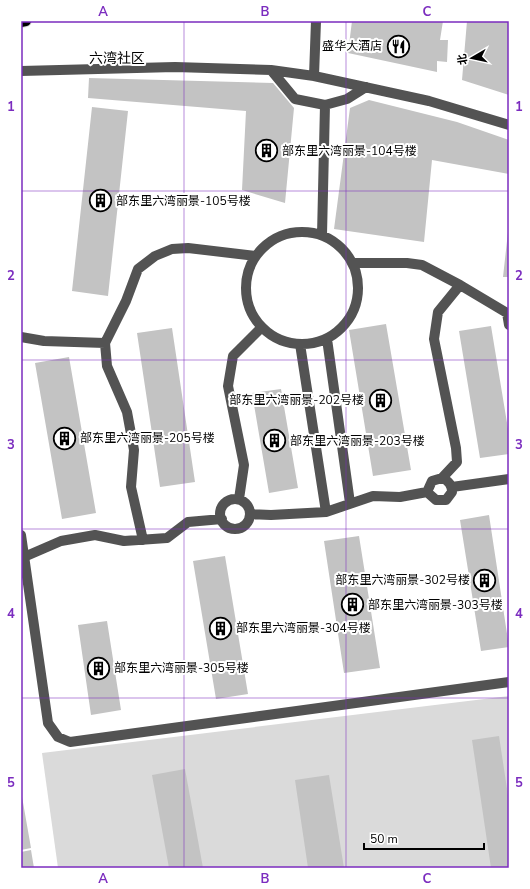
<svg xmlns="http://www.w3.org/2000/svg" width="530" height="889" viewBox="0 0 530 889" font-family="'Nunito Sans','Noto Sans SC',sans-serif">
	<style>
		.green { fill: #dadada }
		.building { fill: #c3c3c3 }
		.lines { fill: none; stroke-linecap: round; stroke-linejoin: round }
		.major-casing { stroke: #dbdbdb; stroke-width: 12 }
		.minor { stroke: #535353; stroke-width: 10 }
		.major { stroke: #000; stroke-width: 10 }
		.grid { fill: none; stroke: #7b2cbf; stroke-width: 1; stroke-opacity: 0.55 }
		.labels { text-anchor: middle; stroke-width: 4; stroke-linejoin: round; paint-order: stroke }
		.poi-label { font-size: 12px; fill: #000; stroke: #fff; text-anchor: start }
		.quarter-label { font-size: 14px; fill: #000; stroke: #fff }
		.neatline { fill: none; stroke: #7b2cbf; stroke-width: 1.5 }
		.grid-label { font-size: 13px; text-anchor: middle; font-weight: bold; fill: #7b2cbf }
	</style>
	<rect width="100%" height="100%" fill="#fff"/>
	<!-- green -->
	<path class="green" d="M 509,696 L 509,868 L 58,868 L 42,753 Z"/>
	<!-- building -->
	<path class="building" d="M 352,21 L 443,21 L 440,40 L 448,40 L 447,62 L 437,61 L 437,72 L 348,53 Z
		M 467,21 L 509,21 L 509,95 L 462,80 Z
		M 89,78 L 273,83 L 294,108 L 285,203 L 242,190 L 246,111 L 88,98 Z
		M 369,100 L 457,122 L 509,140 L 509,174 L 432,160 L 424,242 L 334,229 L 350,108 Z
		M 92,107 L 128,111 L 108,296 L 72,291 Z
		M 508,232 L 509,232 L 509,277 L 503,277 Z
		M 386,324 L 411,470 L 373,476 L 349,330 Z
		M 491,326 L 509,435 L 509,454 L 480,458 L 459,331 Z
		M 172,328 L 195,482 L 160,487 L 137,333 Z
		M 69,357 L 96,513 L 62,519 L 35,363 Z
		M 281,389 L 298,488 L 269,493 L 252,393 Z
		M 489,515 L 509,647 L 481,651 L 460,520 Z
		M 359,536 L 380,668 L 344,673 L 324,541 Z
		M 225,556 L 248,694 L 216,699 L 193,561 Z
		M 107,621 L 121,710 L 91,715 L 78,625 Z
		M 499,736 L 509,802 L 509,868 L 491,868 L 472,740 Z
		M 185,769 L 203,868 L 169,868 L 152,775 Z
		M 329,775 L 344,868 L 308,868 L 295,780 Z
		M 21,791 L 31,848 L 21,850 Z
		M 31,850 L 34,868 L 21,868 L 21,852 Z"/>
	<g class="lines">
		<defs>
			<path id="major" d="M 21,22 L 26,21"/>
		</defs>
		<!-- major casing -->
		<use href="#major" class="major-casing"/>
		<!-- minor -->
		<path class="minor" d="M 271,70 L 295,99 L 325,105 L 347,99 L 366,87
			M 21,71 L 175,67 L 271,70 L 314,76 L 429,101 L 509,125
			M 314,76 L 316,21
			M246 288a56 56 0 1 1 112 0a56 56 0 1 1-112 0Z
			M 322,235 L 325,105
			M 353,263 L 407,263 L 422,265 L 460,285 L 507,313 L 509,325
			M 21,337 L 44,341 L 105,343
			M 327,339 L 350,503
			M 300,344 L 326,512
			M 442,478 L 457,462 L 456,448 L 434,339 L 438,312 L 460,285
			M 442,478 C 449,481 452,485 452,492 L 446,500 L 436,500 L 427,492 L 432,481 Z
			M 452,487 L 509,479
			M 239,499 L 244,465 L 228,386 L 233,356 L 262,327
			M220 514a15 15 0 1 1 30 0a15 15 0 1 1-30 0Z
			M 250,514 L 271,515 L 326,512 L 373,496 L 400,497 L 427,492
			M 21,535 L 48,723 L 58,737 L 70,742 L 509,682
			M 143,540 L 131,487 L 134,450 L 127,412 L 107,366 L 105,343 L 126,301 L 138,269 L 155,256 L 172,249 L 188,248 L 256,256
			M 24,557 L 61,541 L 95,535 L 124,541 L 167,538 L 188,522 L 222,519"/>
		<!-- major -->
		<use href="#major" class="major"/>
	</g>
	<!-- grid -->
	<path class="grid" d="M 184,21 L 184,868M 346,21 L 346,868M 21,191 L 509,191M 21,360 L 509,360M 21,529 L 509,529M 21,698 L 509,698"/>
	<!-- icons -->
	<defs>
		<symbol id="restaurant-ring" viewBox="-11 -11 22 22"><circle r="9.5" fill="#fff" stroke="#000" stroke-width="1.5"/><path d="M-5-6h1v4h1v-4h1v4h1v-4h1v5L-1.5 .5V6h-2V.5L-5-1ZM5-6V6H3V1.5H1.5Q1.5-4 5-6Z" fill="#000"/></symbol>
		<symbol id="building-ring" viewBox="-11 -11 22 22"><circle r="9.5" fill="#fff" stroke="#000" stroke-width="1.5"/><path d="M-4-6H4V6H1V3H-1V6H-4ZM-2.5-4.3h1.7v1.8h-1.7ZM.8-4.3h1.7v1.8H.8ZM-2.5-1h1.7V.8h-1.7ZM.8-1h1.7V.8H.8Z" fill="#000"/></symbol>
	</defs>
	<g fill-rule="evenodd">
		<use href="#restaurant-ring" x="386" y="34" width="25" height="25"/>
		<use href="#building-ring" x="254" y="138" width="25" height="25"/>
		<use href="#building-ring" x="88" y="188" width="25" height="25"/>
		<use href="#building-ring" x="368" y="388" width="25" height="25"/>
		<use href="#building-ring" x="52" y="426" width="25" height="25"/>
		<use href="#building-ring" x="262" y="428" width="25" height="25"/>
		<use href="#building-ring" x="472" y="568" width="25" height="25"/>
		<use href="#building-ring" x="340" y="592" width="25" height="25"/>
		<use href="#building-ring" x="208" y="616" width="25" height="25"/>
		<use href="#building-ring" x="86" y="656" width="25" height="25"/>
	</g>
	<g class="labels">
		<!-- poi labels -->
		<g class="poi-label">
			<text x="382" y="50" text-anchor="end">盛华大酒店</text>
			<text x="282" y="155">部东里六湾丽景-104号楼</text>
			<text x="116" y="205">部东里六湾丽景-105号楼</text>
			<text x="364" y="404" text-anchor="end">部东里六湾丽景-202号楼</text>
			<text x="80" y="442">部东里六湾丽景-205号楼</text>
			<text x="290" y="445">部东里六湾丽景-203号楼</text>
			<text x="470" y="584" text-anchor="end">部东里六湾丽景-302号楼</text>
			<text x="368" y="609">部东里六湾丽景-303号楼</text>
			<text x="236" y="632">部东里六湾丽景-304号楼</text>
			<text x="114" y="672">部东里六湾丽景-305号楼</text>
		</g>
		<!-- quarter labels -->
		<g class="quarter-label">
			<text x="117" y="63">六湾社区</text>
		</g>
	</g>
	<!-- border -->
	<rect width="530" height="889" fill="none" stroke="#ffffff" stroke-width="44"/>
	<!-- north arrow -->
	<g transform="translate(472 58) rotate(261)" stroke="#ffffff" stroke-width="3" paint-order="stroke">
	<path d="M0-3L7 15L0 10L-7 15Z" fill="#000000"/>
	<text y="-6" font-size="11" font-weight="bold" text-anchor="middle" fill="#000000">北</text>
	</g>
	<!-- scale -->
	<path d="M364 843v6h120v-6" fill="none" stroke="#000000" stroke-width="2"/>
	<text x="370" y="843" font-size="12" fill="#000000" stroke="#ffffff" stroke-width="3" paint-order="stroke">50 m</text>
	<rect x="22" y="22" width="486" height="845" class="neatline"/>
	<g class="grid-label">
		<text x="103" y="16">A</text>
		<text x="265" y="16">B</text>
		<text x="427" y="16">C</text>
		<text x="11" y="111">1</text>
		<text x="519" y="111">1</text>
		<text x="11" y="280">2</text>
		<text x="519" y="280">2</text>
		<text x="11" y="449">3</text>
		<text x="519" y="449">3</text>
		<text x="11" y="618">4</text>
		<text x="519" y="618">4</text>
		<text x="11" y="787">5</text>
		<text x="519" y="787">5</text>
		<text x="103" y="883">A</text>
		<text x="265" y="883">B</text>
		<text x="427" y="883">C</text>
	</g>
</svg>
